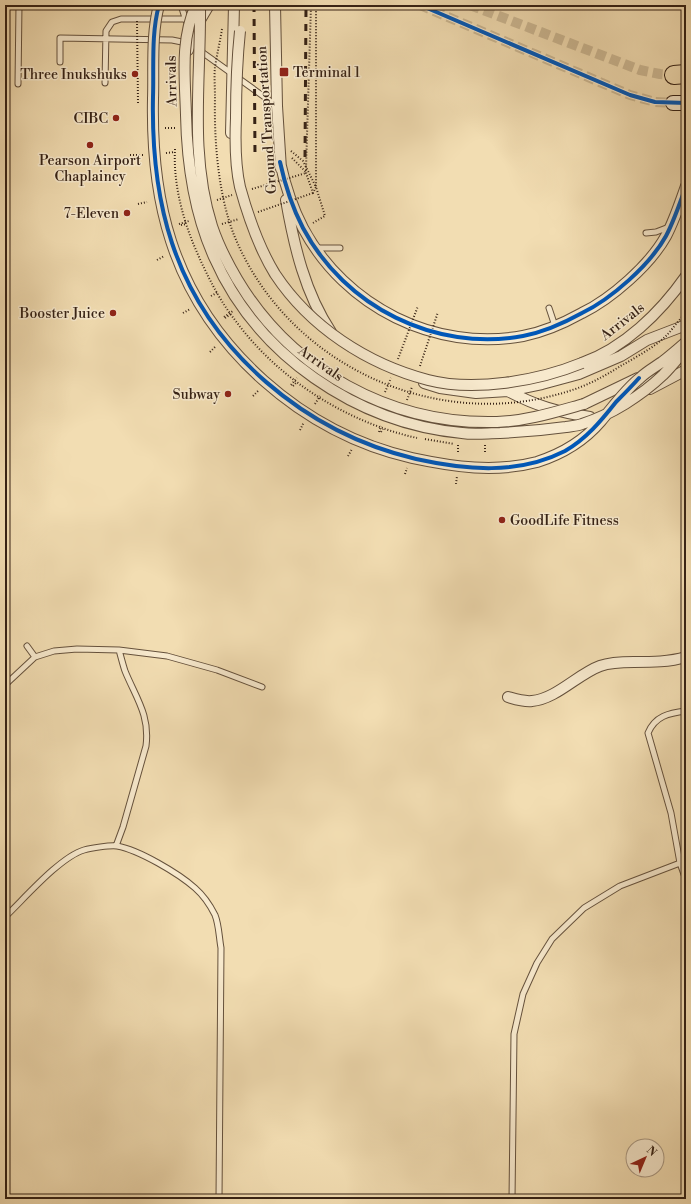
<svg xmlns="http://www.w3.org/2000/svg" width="691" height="1204" viewBox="0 0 691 1204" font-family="'Libre Bodoni',serif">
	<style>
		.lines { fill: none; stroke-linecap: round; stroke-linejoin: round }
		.street-tunnel { stroke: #ccb893; stroke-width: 10; stroke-dasharray: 10 5; stroke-linecap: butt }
		.lane-casing { stroke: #65513c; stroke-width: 7 }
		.street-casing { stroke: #65513c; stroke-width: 12 }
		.secondary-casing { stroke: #362215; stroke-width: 16 }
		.highway-casing { stroke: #362215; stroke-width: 20 }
		.path { stroke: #362215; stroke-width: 2; stroke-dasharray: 1 2; stroke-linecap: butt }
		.lane { stroke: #f7e9cd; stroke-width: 5 }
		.street { stroke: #f7e9cd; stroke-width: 10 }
		.secondary { stroke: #f7e9cd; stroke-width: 14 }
		.highway { stroke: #f2ddb2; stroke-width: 18 }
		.rail { stroke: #362215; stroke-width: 3; stroke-dasharray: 7 7; stroke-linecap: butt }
		.street-bridge-casing { stroke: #65513c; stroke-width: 12; stroke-linecap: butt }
		.path-bridge { stroke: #362215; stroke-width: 2; stroke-dasharray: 1 2; stroke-linecap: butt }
		.street-bridge { stroke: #f7e9cd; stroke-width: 10 }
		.cycleway-casing { stroke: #f7e9cd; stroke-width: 6 }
		.cycleway { stroke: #0057b8; stroke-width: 4 }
		.poi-dot { fill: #8f2418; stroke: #f7e9cd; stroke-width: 1.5 }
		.labels { text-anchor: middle; stroke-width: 3; stroke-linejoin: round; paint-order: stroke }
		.poi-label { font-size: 14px; fill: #362215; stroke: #f7e9cd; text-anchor: end }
		.street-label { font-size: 14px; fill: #362215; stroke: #f7e9cd }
	</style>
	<rect width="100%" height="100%" fill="#f2ddb2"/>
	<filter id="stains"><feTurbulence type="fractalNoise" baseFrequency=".005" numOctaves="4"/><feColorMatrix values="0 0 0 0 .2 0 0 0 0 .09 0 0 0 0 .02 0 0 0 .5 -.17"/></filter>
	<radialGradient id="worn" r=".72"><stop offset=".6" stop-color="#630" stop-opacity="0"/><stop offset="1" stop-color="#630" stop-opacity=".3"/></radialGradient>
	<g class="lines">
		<!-- street-tunnel -->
		<path class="street-tunnel" d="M 420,5 L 630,95 L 655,102 L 673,103
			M 470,5 L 640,70 L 660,74 L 674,75"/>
		<defs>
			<path id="lane" d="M 181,5 L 186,21
				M 199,50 L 277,106
				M 60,62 L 60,38 L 172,40 L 187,43
				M 105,83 L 106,31 L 112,22 L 121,19 L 186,19
				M 18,84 L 19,5
				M 646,233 L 656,232 L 669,227
				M 316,248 L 340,248
				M 549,308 L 555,326
				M 27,646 L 35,657
				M 5,685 L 35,657 L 54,651 L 77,649 L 119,650 L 167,656 L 217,670 L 262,687
				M 686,711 C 669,713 655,716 648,733 L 671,813 L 680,863 L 686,880
				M 116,846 L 123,827 L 146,746 C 150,715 136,698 125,671 C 123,665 121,657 119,650
				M 5,917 C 24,899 60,857 84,850 C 91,848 110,845 117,846 C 139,850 178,873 195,888 C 203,895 210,905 215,915 C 219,925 219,937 221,948 L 219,1199
				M 512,1199 L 514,1034 L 523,994 L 537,963 L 552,939 L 584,908 L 620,886 L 680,863"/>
			<path id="street" d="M 275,5 L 277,106 L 281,169
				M 188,50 L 196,27 L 209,5
				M 231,133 L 234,5
				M 280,162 C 285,185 292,207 303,228 C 345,307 435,352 523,336 C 544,332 564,323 582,313 C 611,299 650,265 666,236 C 674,221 680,203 686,186
				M 286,200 C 294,246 305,293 331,332
				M 582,363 C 624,348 660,313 686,276
				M 424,383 L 440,388 L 476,393 L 508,391 L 542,384 L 579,374 L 621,356 L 647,340 L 686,325
				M 650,389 L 686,370
				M 508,391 C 536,406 558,412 590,417
				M 636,393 L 663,364
				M 584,404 L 638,378
				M 508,697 C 515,699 524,702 532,701 C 556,699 578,674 600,666 C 611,662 623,662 634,662 C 652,662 669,662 686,657"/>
			<path id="secondary" d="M 673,103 L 686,103"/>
			<path id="highway" d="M 674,75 L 686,74"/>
		</defs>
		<!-- lane casing -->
		<use href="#lane" class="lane-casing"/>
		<!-- street casing -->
		<use href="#street" class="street-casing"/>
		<!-- secondary casing -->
		<use href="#secondary" class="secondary-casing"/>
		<!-- highway casing -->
		<use href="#highway" class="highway-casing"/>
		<!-- path -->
		<path class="path" d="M 6,142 L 7,165
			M 291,151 L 303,161 L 316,187 L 313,193 L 306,173 L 306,168 L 311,5
			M 292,158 L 306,172
			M 138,204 L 147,202
			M 313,223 L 325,216 L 316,187 L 316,5
			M 179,224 L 189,221
			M 181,225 L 186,224
			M 157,260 L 164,256
			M 224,317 L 233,311
			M 225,318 L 231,314
			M 210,352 L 216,346
			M 291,385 L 297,378
			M 293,386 L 297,382
			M 253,396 L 258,391
			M 379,432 L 381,426
			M 381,432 L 383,429
			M 485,445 L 485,452
			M 348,456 L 352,449
			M 405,474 L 407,468"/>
		<!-- lane -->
		<use href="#lane" class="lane"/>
		<!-- street -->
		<use href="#street" class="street"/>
		<!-- secondary -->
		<use href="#secondary" class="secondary"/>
		<!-- highway -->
		<use href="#highway" class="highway"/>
		<!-- rail -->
		<path class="rail" d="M 254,5 L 255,157
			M 305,157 L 306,5"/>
		<defs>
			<path id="street-bridge" d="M 159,5 C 151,35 154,68 153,99 C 152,148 156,195 171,241 C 206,349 303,433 412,458 C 454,467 495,473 537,462 C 562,454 584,441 601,421 C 613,407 625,390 640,378 C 646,372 655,367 662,362 C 670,356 678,349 686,342
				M 196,5 C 180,40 185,78 186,115 C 187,164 194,212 214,257 C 257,355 356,423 462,433 C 475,435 488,433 500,433 C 522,432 544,430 566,427 C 571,426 577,426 582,424 C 611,415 642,395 663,375 C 671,367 678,358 685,350
				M 200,5 C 201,79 189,154 212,226 C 218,244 227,262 237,279 C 291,370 390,425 497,422 C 527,421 555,412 584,404
				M 240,31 C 237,60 236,89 236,118 C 235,141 235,165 240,187 C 248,216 259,248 275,274 C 310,327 367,364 428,380 C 474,392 538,381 582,363"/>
		</defs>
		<!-- street-bridge casing -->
		<use href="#street-bridge" class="street-bridge-casing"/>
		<!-- path-bridge -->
		<path class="path-bridge" d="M 137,21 L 138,103
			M 222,29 C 220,42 217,54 215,67 C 214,76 215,87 215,97 C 214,140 218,194 234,235 C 288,368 443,437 578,388 C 592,383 606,375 619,367 C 634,358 652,349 666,336 C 672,330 677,322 683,316
			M 165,128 L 176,128
			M 175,149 C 173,186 184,224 199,257 C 209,279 220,301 235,320 C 278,379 346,422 417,438
			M 166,153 L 175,152
			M 130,155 L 143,155
			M 252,189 L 306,173
			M 217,200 L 232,195
			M 258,212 L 313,193
			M 222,224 L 239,219
			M 211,296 L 218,292
			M 183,313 L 190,309
			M 398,359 L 418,306
			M 420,366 L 438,312
			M 385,392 L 391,378
			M 407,400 L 412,387
			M 315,404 L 320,396
			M 300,430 L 304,422
			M 425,439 L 454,444
			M 458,452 L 458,443
			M 456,484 L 457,476"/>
		<!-- street-bridge -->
		<use href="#street-bridge" class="street-bridge"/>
		<defs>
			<path id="cycleway" d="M 159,5 C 151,34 154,67 153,97 C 152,147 156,195 172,243 C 208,352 306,433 416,459 C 466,470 518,475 565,451 C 586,439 601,421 616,402 C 624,394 632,386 639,378
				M 420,5 L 630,95 L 655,102 L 686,103
				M 280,162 C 285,185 292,207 303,228 C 345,307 435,352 523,336 C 544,332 564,323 582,313 C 611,299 650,265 666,236 C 674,221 680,203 686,186"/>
		</defs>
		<!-- cycleway casing -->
		<use href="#cycleway" class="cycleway-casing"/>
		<!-- cycleway -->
		<use href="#cycleway" class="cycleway"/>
	</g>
	<!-- markers -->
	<g class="poi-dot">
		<rect x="279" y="67" width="10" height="10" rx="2"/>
		<circle cx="135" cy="74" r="4"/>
		<circle cx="116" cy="118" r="4"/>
		<circle cx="90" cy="145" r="4"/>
		<circle cx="127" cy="213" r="4"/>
		<circle cx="113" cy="313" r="4"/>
		<circle cx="228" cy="394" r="4"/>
		<circle cx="502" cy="520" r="4"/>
	</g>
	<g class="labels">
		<!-- poi labels -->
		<g class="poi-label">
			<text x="293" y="77" text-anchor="start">Terminal 1</text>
			<text x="127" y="79">Three Inukshuks</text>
			<text x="108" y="123">CIBC</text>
			<text x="90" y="165" text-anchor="middle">Pearson Airport<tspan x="90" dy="16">Chaplaincy</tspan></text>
			<text x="119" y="218">7-Eleven</text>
			<text x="105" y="318">Booster Juice</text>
			<text x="220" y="399">Subway</text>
			<text x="510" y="525" text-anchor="start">GoodLife Fitness</text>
		</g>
		<!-- street labels -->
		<g class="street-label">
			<text transform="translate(171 81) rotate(-91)" y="5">Arrivals</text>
			<text transform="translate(266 120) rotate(-94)" y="5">Ground Transportation</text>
			<text transform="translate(622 321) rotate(-38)" y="5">Arrivals</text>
			<text transform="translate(321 363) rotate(35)" y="5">Arrivals</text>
		</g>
	</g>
	<!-- margin -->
	<rect width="691" height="1204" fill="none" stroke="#f2ddb2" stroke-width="20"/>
	<rect x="6" y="6" width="679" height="1192" fill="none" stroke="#362215" stroke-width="2"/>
	<rect x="10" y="10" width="671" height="1184" fill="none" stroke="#362215"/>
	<!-- north arrow -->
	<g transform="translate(645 1158) rotate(44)"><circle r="19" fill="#f7e9cd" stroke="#aa9983"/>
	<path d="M0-3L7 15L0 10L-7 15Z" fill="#8f2418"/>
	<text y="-6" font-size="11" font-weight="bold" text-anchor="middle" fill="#362215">N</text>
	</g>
	<rect width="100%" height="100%" filter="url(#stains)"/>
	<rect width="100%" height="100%" fill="url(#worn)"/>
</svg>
